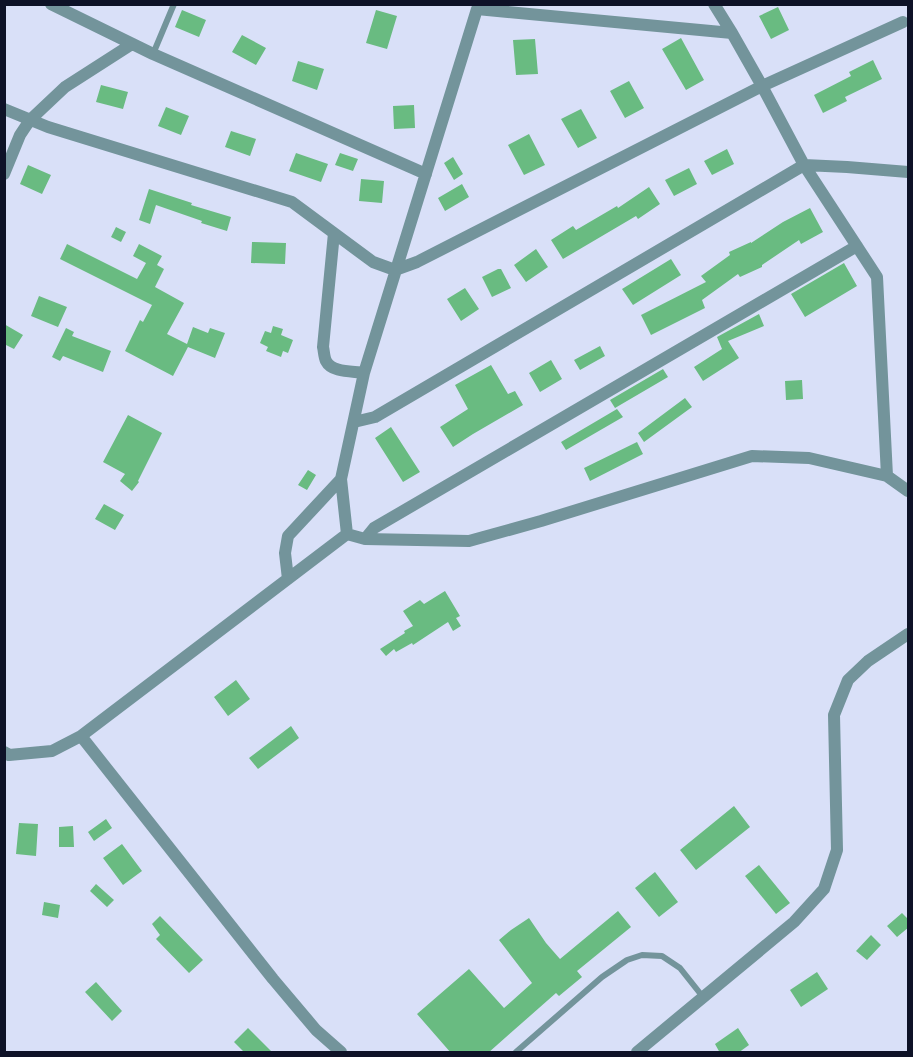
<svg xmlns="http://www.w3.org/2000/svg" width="913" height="1057" viewBox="0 0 913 1057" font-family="Overpass,sans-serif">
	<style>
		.building { fill: #69bb81 }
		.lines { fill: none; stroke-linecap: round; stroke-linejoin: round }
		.service { stroke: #73949b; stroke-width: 6 }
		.minor { stroke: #73949b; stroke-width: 12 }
	</style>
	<rect width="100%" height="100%" fill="#d9e0f8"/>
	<!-- building -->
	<path class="building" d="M 778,7 L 789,30 L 771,39 L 759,16 Z
		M 182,10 L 206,20 L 199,37 L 175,27 Z
		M 376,10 L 397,16 L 387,49 L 366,43 Z
		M 242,35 L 266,48 L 256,65 L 232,52 Z
		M 681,38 L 704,80 L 686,90 L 662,49 Z
		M 535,39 L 538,74 L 516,75 L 513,40 Z
		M 873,60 L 882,79 L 845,97 L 847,101 L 823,113 L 814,95 L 851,76 L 849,72 Z
		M 298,61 L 324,69 L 317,90 L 292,81 Z
		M 629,81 L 644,108 L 625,118 L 610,91 Z
		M 101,85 L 128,92 L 123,109 L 96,102 Z
		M 414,105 L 415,128 L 394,129 L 393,106 Z
		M 166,107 L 189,116 L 181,135 L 158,126 Z
		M 581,109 L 597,138 L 578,148 L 561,119 Z
		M 231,131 L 256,139 L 250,156 L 225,147 Z
		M 529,134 L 545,165 L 524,175 L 508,145 Z
		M 727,149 L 734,164 L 712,175 L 704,161 Z
		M 296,153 L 328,164 L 321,182 L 289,171 Z
		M 340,153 L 358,159 L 353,171 L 335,165 Z
		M 453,157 L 463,174 L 454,180 L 444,163 Z
		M 28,165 L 51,175 L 42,194 L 20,184 Z
		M 689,168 L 697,184 L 674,196 L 665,180 Z
		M 361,179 L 384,181 L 382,203 L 359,201 Z
		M 462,184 L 469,197 L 445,211 L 438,198 Z
		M 649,187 L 660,204 L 638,219 L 636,216 L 563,259 L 551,240 L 573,226 L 576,230 L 617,206 L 618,208 Z
		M 149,189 L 192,203 L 191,205 L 231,217 L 227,231 L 201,223 L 202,221 L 156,205 L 150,224 L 139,220 Z
		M 810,208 L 823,232 L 801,244 L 799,240 L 762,265 L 762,267 L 740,277 L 738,274 L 702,300 L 705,308 L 651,335 L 641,315 L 706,282 L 701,276 L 730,255 L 729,252 L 751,242 L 751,243 L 783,222 Z
		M 116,227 L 126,232 L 121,242 L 111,237 Z
		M 252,242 L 286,243 L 285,264 L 251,263 Z
		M 67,244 L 137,279 L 146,263 L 133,256 L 139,244 L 162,256 L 157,265 L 164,269 L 155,287 L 184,303 L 167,334 L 187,344 L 193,327 L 208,333 L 210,328 L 225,333 L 215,358 L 188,347 L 173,376 L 125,351 L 140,320 L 143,322 L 152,305 L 60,259 Z
		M 536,249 L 548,267 L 526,282 L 514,265 Z
		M 671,259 L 681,275 L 633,305 L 622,289 Z
		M 844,263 L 857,286 L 805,317 L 791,294 Z
		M 498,269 L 501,269 L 511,288 L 492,297 L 482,277 Z
		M 465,288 L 479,309 L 461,321 L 447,299 Z
		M 39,296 L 67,307 L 58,327 L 31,316 Z
		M 759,314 L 764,326 L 728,341 L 739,358 L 703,381 L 694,367 L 722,349 L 717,337 Z
		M 4,324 L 23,335 L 14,349 L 4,344 Z
		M 273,326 L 283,329 L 281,335 L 293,340 L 288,353 L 283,351 L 281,357 L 266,351 L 268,347 L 260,343 L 265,331 L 271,333 Z
		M 66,328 L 74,332 L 72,336 L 111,351 L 103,372 L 63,356 L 60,361 L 52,357 Z
		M 600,346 L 605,356 L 580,370 L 574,360 Z
		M 551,360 L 562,379 L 540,392 L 529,373 Z
		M 491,365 L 508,394 L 515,391 L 523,405 L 473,434 L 453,447 L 440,427 L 468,409 L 455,385 Z
		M 663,369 L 668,377 L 615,408 L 610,400 Z
		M 802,380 L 803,399 L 786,400 L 785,381 Z
		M 685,398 L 692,407 L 644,442 L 638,433 Z
		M 617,409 L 623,417 L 566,450 L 561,442 Z
		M 128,415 L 162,433 L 138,481 L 139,482 L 132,491 L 120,481 L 125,474 L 103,462 Z
		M 391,427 L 420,472 L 403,482 L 375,438 Z
		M 637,442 L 643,454 L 590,481 L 584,468 Z
		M 308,470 L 316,475 L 307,490 L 298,485 Z
		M 104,504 L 124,515 L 115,530 L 95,519 Z
		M 445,591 L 460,616 L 456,618 L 461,626 L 453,631 L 448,622 L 413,645 L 412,643 L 396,652 L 394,649 L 386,656 L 380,649 L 405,633 L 404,631 L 413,626 L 403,611 L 420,600 L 424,604 Z
		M 236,680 L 250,699 L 228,716 L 214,697 Z
		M 291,726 L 299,738 L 258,769 L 249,758 Z
		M 734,806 L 750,827 L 696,870 L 680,850 Z
		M 106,819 L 112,828 L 94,841 L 88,832 Z
		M 19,823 L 38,824 L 36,856 L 16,854 Z
		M 73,826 L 74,847 L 59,847 L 59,827 Z
		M 122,844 L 142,871 L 123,885 L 103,858 Z
		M 759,865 L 790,903 L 776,914 L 745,876 Z
		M 655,872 L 678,902 L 659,917 L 635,888 Z
		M 96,884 L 114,900 L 107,907 L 90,891 Z
		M 44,902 L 60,905 L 58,918 L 42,915 Z
		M 618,911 L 631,927 L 577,971 L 582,977 L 559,996 L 556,993 L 488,1053 L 451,1053 L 417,1014 L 469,969 L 504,1008 L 532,983 L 499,940 L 511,930 L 529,918 L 546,943 L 560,959 Z
		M 902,913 L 909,920 L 909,927 L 897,937 L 887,926 Z
		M 160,916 L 203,960 L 189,973 L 156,939 L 160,935 L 152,924 Z
		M 871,935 L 881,945 L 867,960 L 856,951 Z
		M 817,972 L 828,989 L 801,1007 L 790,990 Z
		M 96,982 L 122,1011 L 112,1021 L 85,992 Z
		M 248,1028 L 273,1053 L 245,1053 L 234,1042 Z
		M 738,1028 L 749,1045 L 738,1053 L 720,1053 L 715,1044 Z"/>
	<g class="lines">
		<!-- service -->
		<path class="service" d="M 153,54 L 174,4
			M 516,1052 L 602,977 L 627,960 L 642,955 L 662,956 L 680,968 L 703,997"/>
		<!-- minor -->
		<path class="minor" d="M 51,4 L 153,54 L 426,174
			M 714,4 L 732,33 L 762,86 L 804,165 L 877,277 L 887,476
			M 4,109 L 48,127 L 292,202 L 373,262 L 395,270 L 417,262 L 762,86 L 903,22
			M 4,174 L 20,135 L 30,120 L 65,87 L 132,44
			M 334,233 L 323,347 C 324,351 324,357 326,361 C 332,373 353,371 364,373
			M 354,422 L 375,417 L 804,165 L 847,167 L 908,172
			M 347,534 L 341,479 L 364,373 L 477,9 L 732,33
			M 365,539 L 374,528 L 857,246
			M 288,579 L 285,553 L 288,536 L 341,479
			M 81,736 L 273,979 L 316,1030 L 341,1052
			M 4,752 L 9,755 L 52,751 L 81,736 L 347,534 L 365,539 L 469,541 L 541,521 L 752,456 L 809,458 L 887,476 L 908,491
			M 637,1052 L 794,922 L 824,889 L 837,850 L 834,715 L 848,680 L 868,661 L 908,634"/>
	</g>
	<!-- border -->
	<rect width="913" height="1057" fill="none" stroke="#0e1227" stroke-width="12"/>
</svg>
